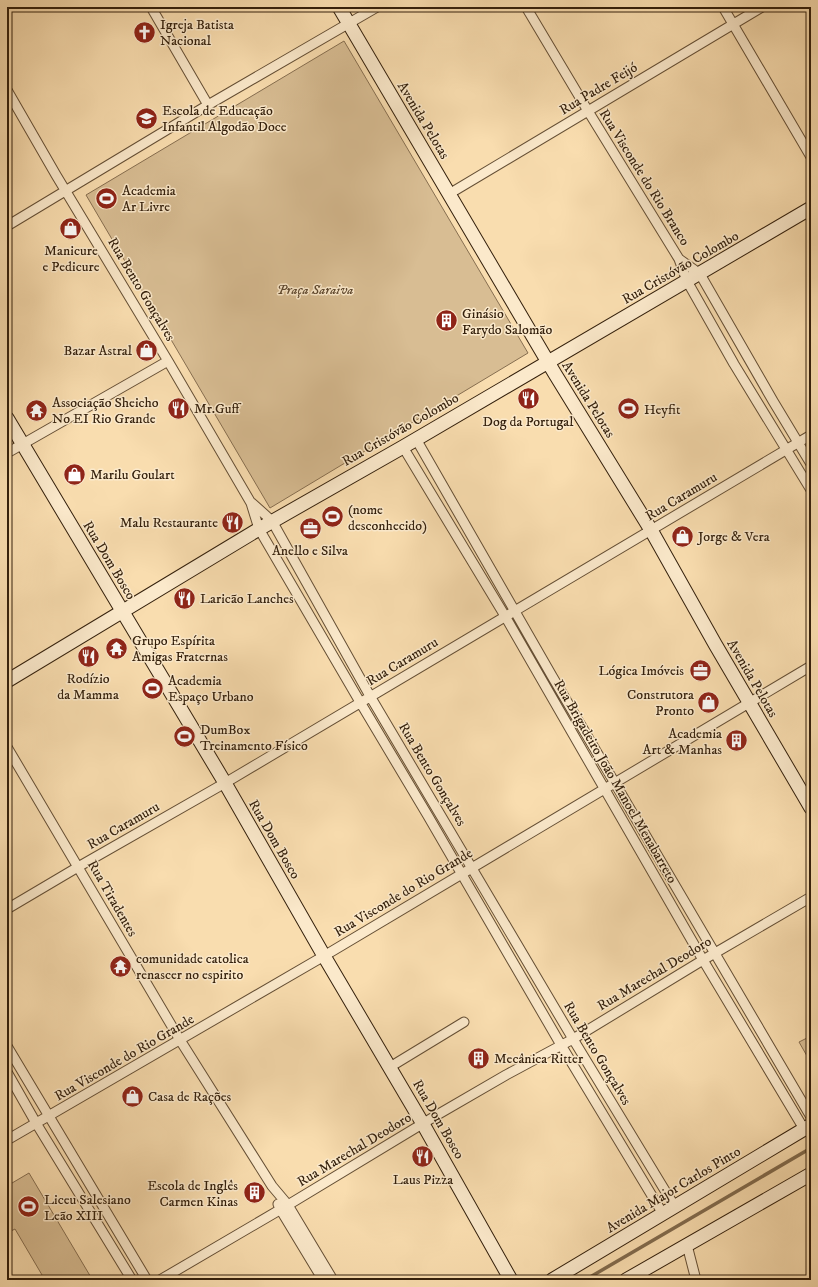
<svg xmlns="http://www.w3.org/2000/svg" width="818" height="1287" viewBox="0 0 818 1287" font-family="'IM FELL DW Pica',serif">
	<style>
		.green { fill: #d8bd93; stroke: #866e50 }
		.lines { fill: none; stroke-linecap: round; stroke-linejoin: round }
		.stream { stroke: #826b4d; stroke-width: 3.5 }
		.street-casing { stroke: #654f35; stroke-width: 11 }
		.secondary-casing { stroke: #34200c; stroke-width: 15 }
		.street { stroke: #fbe9cb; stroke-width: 9 }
		.secondary { stroke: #fbe9cb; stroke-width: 13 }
		.labels { text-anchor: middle; stroke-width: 3; stroke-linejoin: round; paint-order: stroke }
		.poi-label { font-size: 14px; fill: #34200c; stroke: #fbe9cb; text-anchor: start }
		.street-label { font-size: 14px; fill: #34200c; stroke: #fbe9cb }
		.park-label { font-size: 14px; font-style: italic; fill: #5d472e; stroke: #fbe9cb }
	</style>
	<rect width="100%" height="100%" fill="#f9ddaf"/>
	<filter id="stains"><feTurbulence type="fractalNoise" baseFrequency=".005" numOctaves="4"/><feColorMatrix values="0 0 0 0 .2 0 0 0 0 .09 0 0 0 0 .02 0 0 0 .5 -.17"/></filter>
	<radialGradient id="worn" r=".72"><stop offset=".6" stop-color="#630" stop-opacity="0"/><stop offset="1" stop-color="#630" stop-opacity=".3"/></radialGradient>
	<!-- green -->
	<path class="green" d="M 344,41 L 528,353 L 270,508 L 86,195 Z
		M 811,1036 L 811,1063 L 799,1042 Z
		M 29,1173 L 92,1279 L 90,1280 L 45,1280 L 15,1229 L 7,1233 L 7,1186 Z"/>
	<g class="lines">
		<!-- stream -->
		<path class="stream" d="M 585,1280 L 811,1148"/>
		<defs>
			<path id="street" d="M 151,7 L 208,105
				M 526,7 L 588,111 L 679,259 L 687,281 L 734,364 L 811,490
				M 723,7 L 811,157
				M 7,90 L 56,175 L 168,361 L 251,503 L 259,529 L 360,702 L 428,816 L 561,1045 L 663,1214
				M 449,194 L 762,7
				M 7,226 L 208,105 L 377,7
				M 679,259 L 700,274 L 773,401 L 811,464
				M 416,439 L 552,676 L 811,1117
				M 403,447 L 505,616 L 703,960 L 804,1129
				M 7,453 L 168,361
				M 252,503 L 272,521 L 370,696 L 573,1039 L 675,1207
				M 7,747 L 180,1040 L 272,1186 L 288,1205 L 333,1280
				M 7,909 L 78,867 L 225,783 L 811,435
				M 7,1046 L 147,1280
				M 390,1067 L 464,1022
				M 7,1072 L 36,1123 L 132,1280
				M 7,1140 L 324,956 L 811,666
				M 278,1204 L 280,1209 L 323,1280
				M 687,1245 L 696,1280
				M 160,1280 L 288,1205 L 437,1115 L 506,1075 L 573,1039 L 703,960 L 811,897"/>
			<path id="secondary" d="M 339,7 L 555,374 L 651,530 L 715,644 L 811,808
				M 7,418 L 225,783 L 324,956 L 423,1124 L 511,1280
				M 7,681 L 259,529 L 403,447 L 811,208
				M 552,1280 L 811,1125
				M 626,1280 L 811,1174"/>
		</defs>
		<!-- street casing -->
		<use href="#street" class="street-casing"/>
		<!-- secondary casing -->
		<use href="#secondary" class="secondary-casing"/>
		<!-- street -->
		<use href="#street" class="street"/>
		<!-- secondary -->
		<use href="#secondary" class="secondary"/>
	</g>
	<!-- icons -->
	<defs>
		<symbol id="church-disc" viewBox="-11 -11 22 22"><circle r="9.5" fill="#8f2418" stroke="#fbe9cb"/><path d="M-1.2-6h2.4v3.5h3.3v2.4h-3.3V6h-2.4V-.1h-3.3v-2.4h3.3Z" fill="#fff"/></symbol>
		<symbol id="school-disc" viewBox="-11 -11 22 22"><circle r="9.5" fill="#8f2418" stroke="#fbe9cb"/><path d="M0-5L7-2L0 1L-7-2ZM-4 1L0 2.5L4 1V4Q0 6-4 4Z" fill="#fff"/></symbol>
		<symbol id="stadium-disc" viewBox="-11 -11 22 22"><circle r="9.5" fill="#8f2418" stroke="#fbe9cb"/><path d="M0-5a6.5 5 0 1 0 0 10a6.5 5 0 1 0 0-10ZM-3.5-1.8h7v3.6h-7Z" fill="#fff"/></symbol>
		<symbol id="shop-disc" viewBox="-11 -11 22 22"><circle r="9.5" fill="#8f2418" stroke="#fbe9cb"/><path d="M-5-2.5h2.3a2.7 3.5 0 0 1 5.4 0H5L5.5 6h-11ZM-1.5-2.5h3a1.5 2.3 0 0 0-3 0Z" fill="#fff"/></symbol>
		<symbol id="building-disc" viewBox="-11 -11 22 22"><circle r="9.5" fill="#8f2418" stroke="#fbe9cb"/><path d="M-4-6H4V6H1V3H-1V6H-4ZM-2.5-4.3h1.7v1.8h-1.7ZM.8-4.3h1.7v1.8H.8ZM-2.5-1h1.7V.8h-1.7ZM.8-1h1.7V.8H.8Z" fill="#fff"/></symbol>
		<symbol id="restaurant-disc" viewBox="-11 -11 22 22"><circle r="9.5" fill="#8f2418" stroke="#fbe9cb"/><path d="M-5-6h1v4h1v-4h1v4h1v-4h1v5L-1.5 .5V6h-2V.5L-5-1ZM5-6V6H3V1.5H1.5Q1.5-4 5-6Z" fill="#fff"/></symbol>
		<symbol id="temple-disc" viewBox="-11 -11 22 22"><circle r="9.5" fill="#8f2418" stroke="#fbe9cb"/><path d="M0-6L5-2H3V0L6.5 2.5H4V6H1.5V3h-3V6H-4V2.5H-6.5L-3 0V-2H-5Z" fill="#fff"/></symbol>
		<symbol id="office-disc" viewBox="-11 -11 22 22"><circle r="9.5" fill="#8f2418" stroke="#fbe9cb"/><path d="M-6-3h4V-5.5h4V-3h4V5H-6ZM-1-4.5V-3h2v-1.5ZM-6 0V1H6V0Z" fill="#fff"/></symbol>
	</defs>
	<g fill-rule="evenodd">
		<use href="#church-disc" x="132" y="20" width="25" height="25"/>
		<use href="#school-disc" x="134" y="106" width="25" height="25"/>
		<use href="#stadium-disc" x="94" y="186" width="25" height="25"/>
		<use href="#shop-disc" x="58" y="216" width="25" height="25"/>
		<use href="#building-disc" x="434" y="308" width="25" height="25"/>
		<use href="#shop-disc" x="134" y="338" width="25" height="25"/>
		<use href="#restaurant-disc" x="516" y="386" width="25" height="25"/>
		<use href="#restaurant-disc" x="166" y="396" width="25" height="25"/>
		<use href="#stadium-disc" x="616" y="396" width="25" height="25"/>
		<use href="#temple-disc" x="24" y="398" width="25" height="25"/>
		<use href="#shop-disc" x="62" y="462" width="25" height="25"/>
		<use href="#stadium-disc" x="320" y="504" width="25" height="25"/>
		<use href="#restaurant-disc" x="220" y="510" width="25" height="25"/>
		<use href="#office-disc" x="298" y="516" width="25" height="25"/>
		<use href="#shop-disc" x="670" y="524" width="25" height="25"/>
		<use href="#restaurant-disc" x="172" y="586" width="25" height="25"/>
		<use href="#temple-disc" x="104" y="636" width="25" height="25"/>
		<use href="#restaurant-disc" x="76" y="644" width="25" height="25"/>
		<use href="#office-disc" x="688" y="658" width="25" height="25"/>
		<use href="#stadium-disc" x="140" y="676" width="25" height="25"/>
		<use href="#shop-disc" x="696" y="690" width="25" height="25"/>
		<use href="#stadium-disc" x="172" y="724" width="25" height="25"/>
		<use href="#building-disc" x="724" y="728" width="25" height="25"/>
		<use href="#temple-disc" x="108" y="954" width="25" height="25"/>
		<use href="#building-disc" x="466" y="1046" width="25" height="25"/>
		<use href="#shop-disc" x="120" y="1084" width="25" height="25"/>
		<use href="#restaurant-disc" x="410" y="1144" width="25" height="25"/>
		<use href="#building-disc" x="242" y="1180" width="25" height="25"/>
		<use href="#stadium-disc" x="16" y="1194" width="25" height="25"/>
	</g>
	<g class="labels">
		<!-- poi labels -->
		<g class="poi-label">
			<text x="160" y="29">Igreja Batista<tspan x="160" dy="16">Nacional</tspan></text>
			<text x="162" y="115">Escola de Educação<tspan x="162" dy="16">Infantil Algodão Doce</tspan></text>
			<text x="122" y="195">Academia<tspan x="122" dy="16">Ar Livre</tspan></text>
			<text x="71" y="255" text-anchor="middle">Manicure<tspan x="71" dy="16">e Pedicure</tspan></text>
			<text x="462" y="318">Ginásio<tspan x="462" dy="16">Farydo Salomão</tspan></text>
			<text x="132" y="355" text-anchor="end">Bazar Astral</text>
			<text x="52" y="407">Associação Sheicho<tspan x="52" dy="16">No EI Rio Grande</tspan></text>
			<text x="194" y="413">Mr.Guff</text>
			<text x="644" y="414">Heyfit</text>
			<text x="528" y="426" text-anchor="middle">Dog da Portugal</text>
			<text x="90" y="479">Marilu Goulart</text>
			<text x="348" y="514">(nome<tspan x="348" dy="16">desconhecido)</tspan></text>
			<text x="218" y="527" text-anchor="end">Malu Restaurante</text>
			<text x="698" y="541">Jorge &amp; Vera</text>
			<text x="310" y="555" text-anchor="middle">Anello e Silva</text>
			<text x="200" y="603">Laricão Lanches</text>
			<text x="132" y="645">Grupo Espírita<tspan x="132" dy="16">Amigas Fraternas</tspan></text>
			<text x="684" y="675" text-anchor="end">Lógica Imóveis</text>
			<text x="88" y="683" text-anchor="middle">Rodízio<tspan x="88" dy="16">da Mamma</tspan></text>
			<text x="168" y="685">Academia<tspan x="168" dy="16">Espaço Urbano</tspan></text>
			<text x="694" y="699" text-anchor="end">Construtora<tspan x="694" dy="16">Pronto</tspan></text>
			<text x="200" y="734">DumBox<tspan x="200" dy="16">Treinamento Físico</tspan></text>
			<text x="722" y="738" text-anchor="end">Academia<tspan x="722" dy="16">Art &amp; Manhas</tspan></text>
			<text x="136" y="963">comunidade catolica<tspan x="136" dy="16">renascer no espirito</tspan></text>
			<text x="494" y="1063">Mecânica Ritter</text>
			<text x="148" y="1101">Casa de Rações</text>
			<text x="423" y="1184" text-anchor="middle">Laus Pizza</text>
			<text x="238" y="1190" text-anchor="end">Escola de Inglês<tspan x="238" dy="16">Carmen Kinas</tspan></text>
			<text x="44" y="1204">Liceu Salesiano<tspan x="44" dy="16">Leão XIII</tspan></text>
		</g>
		<!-- street labels -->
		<g class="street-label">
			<text transform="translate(598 88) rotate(-31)" y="5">Rua Padre Feijó</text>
			<text transform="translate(424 120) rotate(59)" y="5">Avenida Pelotas</text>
			<text transform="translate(645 177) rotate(58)" y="5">Rua Visconde do Rio Branco</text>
			<text transform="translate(680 267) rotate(-30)" y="5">Rua Cristóvão Colombo</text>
			<text transform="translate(142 289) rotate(59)" y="5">Rua Bento Gonçalves</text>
			<text transform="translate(589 399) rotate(58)" y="5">Avenida Pelotas</text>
			<text transform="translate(400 429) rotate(-30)" y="5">Rua Cristóvão Colombo</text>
			<text transform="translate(681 496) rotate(-31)" y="5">Rua Caramuru</text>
			<text transform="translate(110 560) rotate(59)" y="5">Rua Dom Bosco</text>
			<text transform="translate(402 661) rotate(-31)" y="5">Rua Caramuru</text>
			<text transform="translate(753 678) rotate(60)" y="5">Avenida Pelotas</text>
			<text transform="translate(433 774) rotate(59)" y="5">Rua Bento Gonçalves</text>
			<text transform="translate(616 781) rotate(60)" y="5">Rua Brigadeiro João Manoel Menabarreto</text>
			<text transform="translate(123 825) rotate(-30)" y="5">Rua Caramuru</text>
			<text transform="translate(275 839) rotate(60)" y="5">Rua Dom Bosco</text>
			<text transform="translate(403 892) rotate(-31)" y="5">Rua Visconde do Rio Grande</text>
			<text transform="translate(113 898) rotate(60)" y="5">Rua Tiradentes</text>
			<text transform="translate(654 973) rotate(-31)" y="5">Rua Marechal Deodoro</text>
			<text transform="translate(598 1053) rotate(59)" y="5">Rua Bento Gonçalves</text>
			<text transform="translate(124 1057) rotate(-30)" y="5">Rua Visconde do Rio Grande</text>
			<text transform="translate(439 1119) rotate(60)" y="5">Rua Dom Bosco</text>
			<text transform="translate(354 1149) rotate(-31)" y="5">Rua Marechal Deodoro</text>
			<text transform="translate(673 1189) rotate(-31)" y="5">Avenida Major Carlos Pinto</text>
		</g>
		<!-- park labels -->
		<g class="park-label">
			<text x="315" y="294">Praça Saraiva</text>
		</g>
	</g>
	<!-- margin -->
	<rect width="818" height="1287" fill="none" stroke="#f9ddaf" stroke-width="24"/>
	<rect x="8" y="8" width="802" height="1271" fill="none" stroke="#34200c" stroke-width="2"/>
	<rect x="12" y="12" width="794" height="1263" fill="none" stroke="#34200c"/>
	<rect width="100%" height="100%" filter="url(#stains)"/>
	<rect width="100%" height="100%" fill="url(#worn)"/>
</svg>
